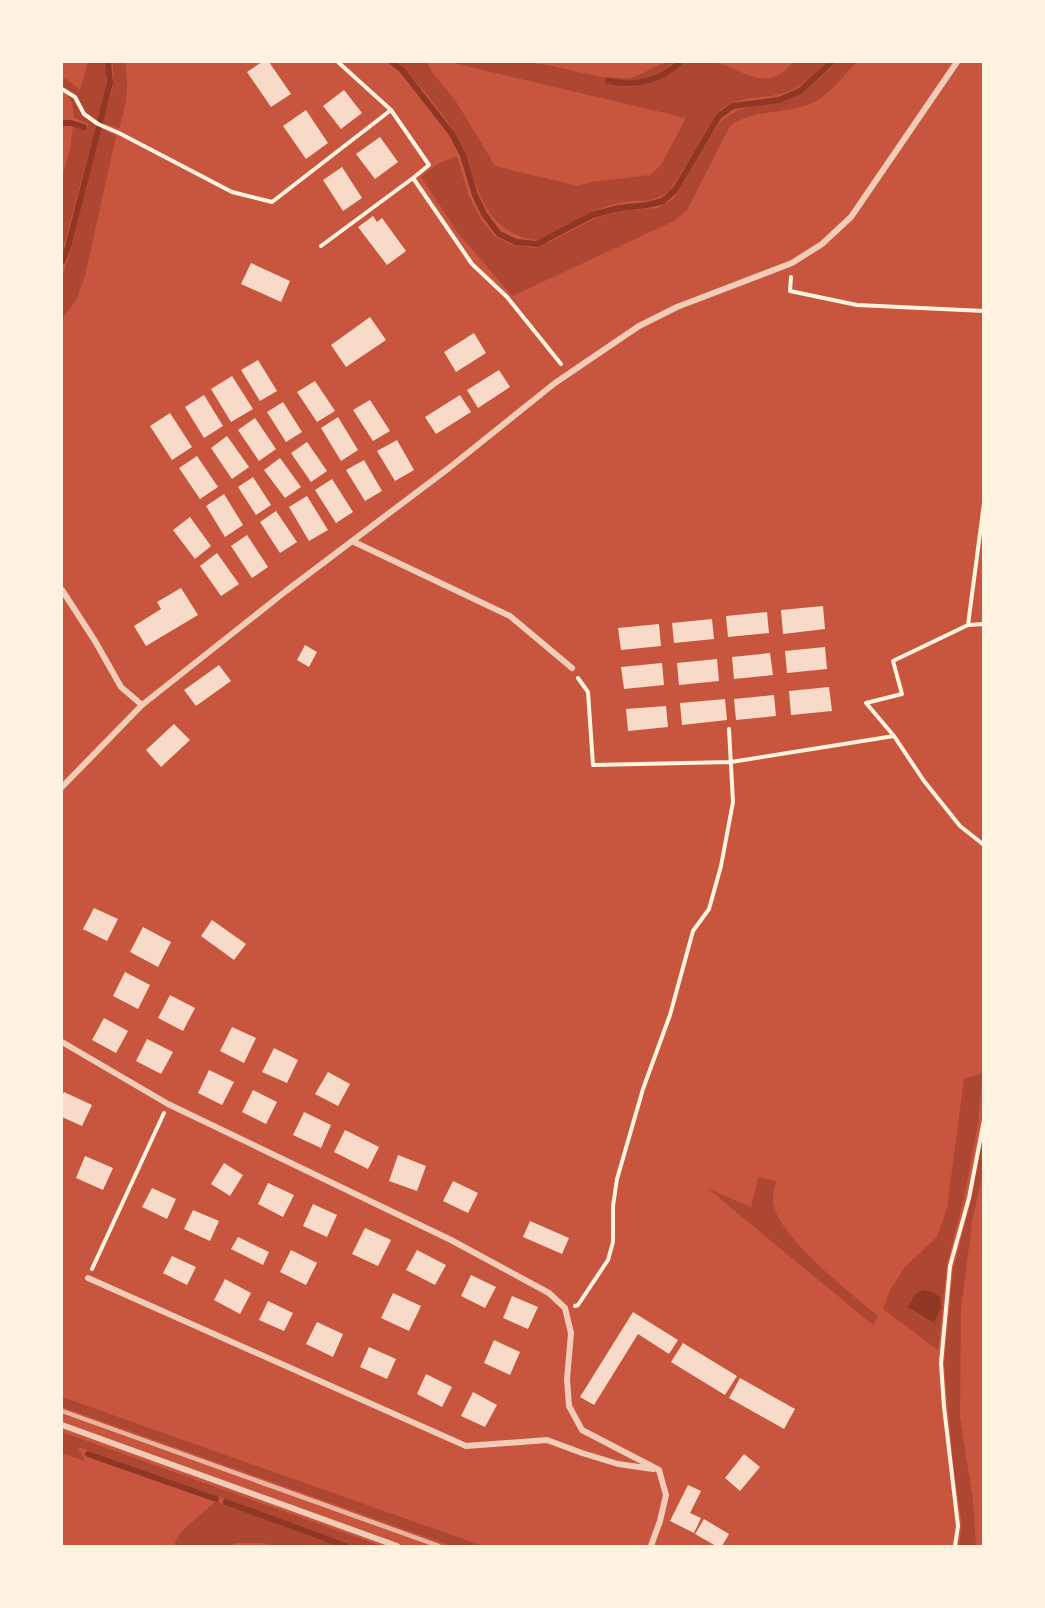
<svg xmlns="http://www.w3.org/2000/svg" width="1045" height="1608" viewBox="0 0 1045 1608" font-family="'Libre Baskerville',serif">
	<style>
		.green { fill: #ae4732 }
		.water { fill: #8f3625 }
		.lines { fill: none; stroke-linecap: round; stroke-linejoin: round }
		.stream { stroke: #8f3625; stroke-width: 6 }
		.building { fill: #f7dbc8 }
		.path { stroke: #fff3e0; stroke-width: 4 }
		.minor { stroke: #f1ccb7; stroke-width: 6 }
		.rail { stroke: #e9b49f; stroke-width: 4.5 }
	</style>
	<rect width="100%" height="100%" fill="#c8553d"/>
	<!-- green -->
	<path class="green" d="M 88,62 L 106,62 L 106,87 L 62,253 L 62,178 L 70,148 L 73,127 L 86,130 L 89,124 L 74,118 C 73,107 73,97 62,91 L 62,78 L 66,79 L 80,90 Z
		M 113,62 L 125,62 C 129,85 127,105 119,128 L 102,123 L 113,88 Z
		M 398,62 L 427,62 C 433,77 446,87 455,100 C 469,122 482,144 495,166 L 578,186 L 591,182 L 650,175 L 661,165 L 686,118 L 449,62 C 473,61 498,60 523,62 C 557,64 589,78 623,78 C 643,79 656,61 674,62 C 651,81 636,84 608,78 L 606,82 C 634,92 649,85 675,70 C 680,67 685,62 691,62 C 698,61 707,60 714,62 C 744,69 766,95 793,62 L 827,62 C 815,73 802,87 786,92 C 762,101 745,93 720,110 L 670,190 C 650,205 644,199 623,202 C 613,204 602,208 592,212 C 574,220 555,238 535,240 C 528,240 519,236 513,233 C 475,214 475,166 455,133 C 439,107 418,84 398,62 Z
		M 837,62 L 857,62 C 844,75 830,95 812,103 C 786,115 754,108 730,126 L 687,210 L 674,221 L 512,296 L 458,233 L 421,177 L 436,165 L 457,156 L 469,196 L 480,218 L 494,236 L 510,244 L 533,248 L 552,241 L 594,219 L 618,211 L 657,208 L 673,199 L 718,125 C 742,101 755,110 783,100 C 806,92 821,78 837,62 Z
		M 100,128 L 116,136 L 85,276 L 76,300 L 62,319 L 62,277 L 72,246 Z
		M 983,1073 L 978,1124 L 964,1198 L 947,1264 L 938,1350 L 883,1309 L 890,1290 L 905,1267 L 937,1237 L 947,1208 L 964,1079 Z
		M 983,1136 L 983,1171 L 972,1223 L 961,1309 L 960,1417 L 973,1500 L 976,1546 L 959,1546 L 962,1526 L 954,1472 L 944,1364 L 953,1270 L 971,1201 Z
		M 758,1177 L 776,1181 C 775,1187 773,1193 773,1199 C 773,1234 852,1294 878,1316 L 873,1325 L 707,1188 L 751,1207 Z
		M 62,1397 L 483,1546 L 451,1546 L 62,1407 Z
		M 62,1432 L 381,1546 L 355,1546 L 78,1447 L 85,1461 L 62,1453 Z
		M 216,1501 L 338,1546 L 273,1546 L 264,1543 L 236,1543 L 232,1546 L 173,1546 L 181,1532 Z"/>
	<!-- water -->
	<path class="water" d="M 922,1290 L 932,1292 L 940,1297 L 941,1307 L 934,1323 L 908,1307 L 915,1295 Z"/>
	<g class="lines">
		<!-- stream -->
		<path class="stream" d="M 392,62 L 402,70 L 452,134 L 463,155 L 475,195 L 484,214 L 499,234 L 516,242 L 537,244 L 592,215 L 619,208 L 647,205 L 663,201 L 675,190 L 719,116 L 733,106 L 779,100 L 800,91 L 832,62
			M 608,81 C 637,87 658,81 681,62
			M 62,123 L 71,123 L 84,127
			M 62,262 L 68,247 L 110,83 L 108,62
			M 88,1454 L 216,1499
			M 226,1502 L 346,1546"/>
	</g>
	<!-- building -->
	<path class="building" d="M 262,62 L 269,62 L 291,94 L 271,107 L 247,72 Z
		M 344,90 L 362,113 L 341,129 L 323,106 Z
		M 306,110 L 328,143 L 306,159 L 283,126 Z
		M 380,137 L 398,162 L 375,179 L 356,154 Z
		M 342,167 L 362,198 L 343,211 L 323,180 Z
		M 373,216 L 377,222 L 382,218 L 406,251 L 387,265 L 358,227 Z
		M 251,263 L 290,281 L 281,302 L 241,284 Z
		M 370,317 L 386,340 L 346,367 L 331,345 Z
		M 474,333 L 486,353 L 456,372 L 444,352 Z
		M 258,360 L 277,391 L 260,401 L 241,370 Z
		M 499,370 L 510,387 L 478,408 L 467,390 Z
		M 232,376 L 253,409 L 231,422 L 211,389 Z
		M 315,381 L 335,411 L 317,422 L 297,392 Z
		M 204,395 L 223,426 L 204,438 L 185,407 Z
		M 460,395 L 471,412 L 436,434 L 425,417 Z
		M 370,400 L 390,431 L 373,441 L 353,410 Z
		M 283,402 L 302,432 L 286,442 L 267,412 Z
		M 170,413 L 192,447 L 172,460 L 150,426 Z
		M 338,417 L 358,450 L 341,461 L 321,428 Z
		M 255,418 L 276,449 L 259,461 L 238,430 Z
		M 227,436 L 249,467 L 232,479 L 211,448 Z
		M 397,440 L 414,470 L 395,481 L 377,451 Z
		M 307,442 L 327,471 L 311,482 L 291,453 Z
		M 197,456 L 218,487 L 200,499 L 179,468 Z
		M 280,458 L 301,487 L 285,498 L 264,470 Z
		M 364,460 L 382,491 L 365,501 L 346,470 Z
		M 253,477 L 271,505 L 256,515 L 238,487 Z
		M 332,479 L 353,512 L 336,523 L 315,490 Z
		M 224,494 L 243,525 L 225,537 L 206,506 Z
		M 307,496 L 328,530 L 309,541 L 289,507 Z
		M 276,511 L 297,542 L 280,553 L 260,522 Z
		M 190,517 L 211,546 L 195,559 L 173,530 Z
		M 247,535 L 268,567 L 252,578 L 231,546 Z
		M 217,553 L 239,584 L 221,596 L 200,566 Z
		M 181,588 L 198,615 L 146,646 L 134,626 L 161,609 L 157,602 Z
		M 823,606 L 825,629 L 783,634 L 781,610 Z
		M 767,612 L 769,633 L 728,637 L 726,616 Z
		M 712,619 L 714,639 L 674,643 L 672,623 Z
		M 659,624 L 661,646 L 621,650 L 618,628 Z
		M 305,645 L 317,652 L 309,667 L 297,660 Z
		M 825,647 L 827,669 L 787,673 L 785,651 Z
		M 770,653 L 773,675 L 734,679 L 732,657 Z
		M 717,659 L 719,681 L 679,685 L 677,663 Z
		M 662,663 L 664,685 L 624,689 L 621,667 Z
		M 219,665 L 231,681 L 196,706 L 184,690 Z
		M 829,687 L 832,711 L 791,715 L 789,691 Z
		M 774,695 L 776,716 L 736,720 L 734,699 Z
		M 725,699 L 727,720 L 682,725 L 680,703 Z
		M 666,706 L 668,727 L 628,731 L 626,709 Z
		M 174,724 L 190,740 L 161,767 L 146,750 Z
		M 94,908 L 118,919 L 107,941 L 83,929 Z
		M 212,920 L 246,944 L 234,960 L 201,936 Z
		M 143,927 L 171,942 L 158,967 L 130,952 Z
		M 125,972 L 150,985 L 138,1009 L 113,996 Z
		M 170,995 L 195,1008 L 183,1031 L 158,1018 Z
		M 104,1018 L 128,1031 L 116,1053 L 92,1040 Z
		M 232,1027 L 256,1038 L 244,1063 L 220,1051 Z
		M 147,1039 L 173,1052 L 161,1074 L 136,1061 Z
		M 274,1048 L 298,1060 L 287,1083 L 262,1072 Z
		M 209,1070 L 234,1082 L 222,1105 L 198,1093 Z
		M 328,1072 L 350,1084 L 338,1106 L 315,1094 Z
		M 253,1090 L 277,1102 L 266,1124 L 242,1112 Z
		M 64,1092 L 92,1105 L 82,1126 L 62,1117 L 62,1096 Z
		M 304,1112 L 331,1125 L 321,1148 L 293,1135 Z
		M 345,1130 L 379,1147 L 368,1169 L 334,1152 Z
		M 398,1155 L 426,1166 L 417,1191 L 389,1181 Z
		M 85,1156 L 113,1168 L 103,1190 L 76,1178 Z
		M 224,1163 L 243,1175 L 230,1196 L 211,1184 Z
		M 453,1181 L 478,1193 L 468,1213 L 443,1201 Z
		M 268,1183 L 294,1195 L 283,1217 L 258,1204 Z
		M 152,1188 L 176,1199 L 167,1219 L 142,1207 Z
		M 313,1204 L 337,1215 L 327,1237 L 303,1226 Z
		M 193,1210 L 219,1221 L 210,1241 L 184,1229 Z
		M 530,1221 L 569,1238 L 562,1254 L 523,1237 Z
		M 365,1228 L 391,1240 L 378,1266 L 352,1254 Z
		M 238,1237 L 269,1252 L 263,1265 L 231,1249 Z
		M 291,1250 L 317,1263 L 306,1285 L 280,1272 Z
		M 417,1250 L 446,1265 L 435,1285 L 406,1270 Z
		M 172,1256 L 196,1267 L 187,1285 L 163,1273 Z
		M 471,1275 L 496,1287 L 485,1308 L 461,1296 Z
		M 225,1279 L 251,1293 L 240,1314 L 214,1300 Z
		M 393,1293 L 421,1306 L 409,1331 L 381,1318 Z
		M 512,1296 L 538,1307 L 528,1329 L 503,1318 Z
		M 268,1301 L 293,1313 L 284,1331 L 259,1320 Z
		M 633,1312 L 678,1340 L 669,1354 L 638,1334 L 594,1405 L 580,1397 Z
		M 317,1322 L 343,1334 L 333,1357 L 306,1344 Z
		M 494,1340 L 520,1352 L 510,1375 L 484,1363 Z
		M 683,1343 L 737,1376 L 725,1395 L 671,1362 Z
		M 369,1347 L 396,1359 L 387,1379 L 360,1367 Z
		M 426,1374 L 452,1387 L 442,1407 L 417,1394 Z
		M 740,1378 L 795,1409 L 784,1429 L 729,1398 Z
		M 473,1392 L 497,1405 L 485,1427 L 461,1416 Z
		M 744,1454 L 760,1467 L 740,1491 L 725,1478 Z
		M 688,1485 L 701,1491 L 690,1513 L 701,1518 L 694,1533 L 670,1521 Z
		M 704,1519 L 729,1534 L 722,1546 L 716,1546 L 695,1534 Z"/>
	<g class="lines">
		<!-- path -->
		<path class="path" d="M 338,62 L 391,110 L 429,165 L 413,178 L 472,264 L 507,297 L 561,364
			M 62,89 L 75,97 L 84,114 L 98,124 L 119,133 L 232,192 L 272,202 L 391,110
			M 321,246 L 413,178
			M 791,277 L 790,291 L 857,305 L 984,311
			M 968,625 L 984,503
			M 578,678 L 588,692 L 593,765 L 731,762 L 894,736 L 866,703 L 902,694 L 893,661 L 968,625 L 984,624
			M 894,736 L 924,781 L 960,826 L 984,845
			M 92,1269 L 164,1113
			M 575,1306 L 578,1305 L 608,1260 L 613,1242 L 613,1206 L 617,1179 L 643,1089 L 670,1015 L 693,931 L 709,909 L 721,866 L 733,802 L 729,729
			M 955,1546 L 958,1526 L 944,1407 L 941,1363 L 950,1266 L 969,1198 L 984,1120"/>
		<!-- minor -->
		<path class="minor" d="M 352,541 L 510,616 L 572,668
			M 62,590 L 95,641 L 121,687 L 142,705
			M 62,787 L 142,705 L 286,591 L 449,468 L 555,383 L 639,326 L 677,307 L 792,263 L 822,244 L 851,217 L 957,62
			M 62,1042 L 168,1104 L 451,1240 L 549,1293 L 565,1308 L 571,1333 L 567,1379 L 569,1406 L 582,1430 L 659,1470 L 666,1495 L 660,1521 L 651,1546
			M 88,1278 L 466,1446 L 547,1440 L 582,1453 L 618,1464 L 653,1469
			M 62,1425 L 397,1546"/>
		<!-- rail -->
		<path class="rail" d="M 62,1411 L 439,1546"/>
	</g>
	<!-- border -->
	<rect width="1045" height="1608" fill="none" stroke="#fff3e0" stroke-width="126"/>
</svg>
